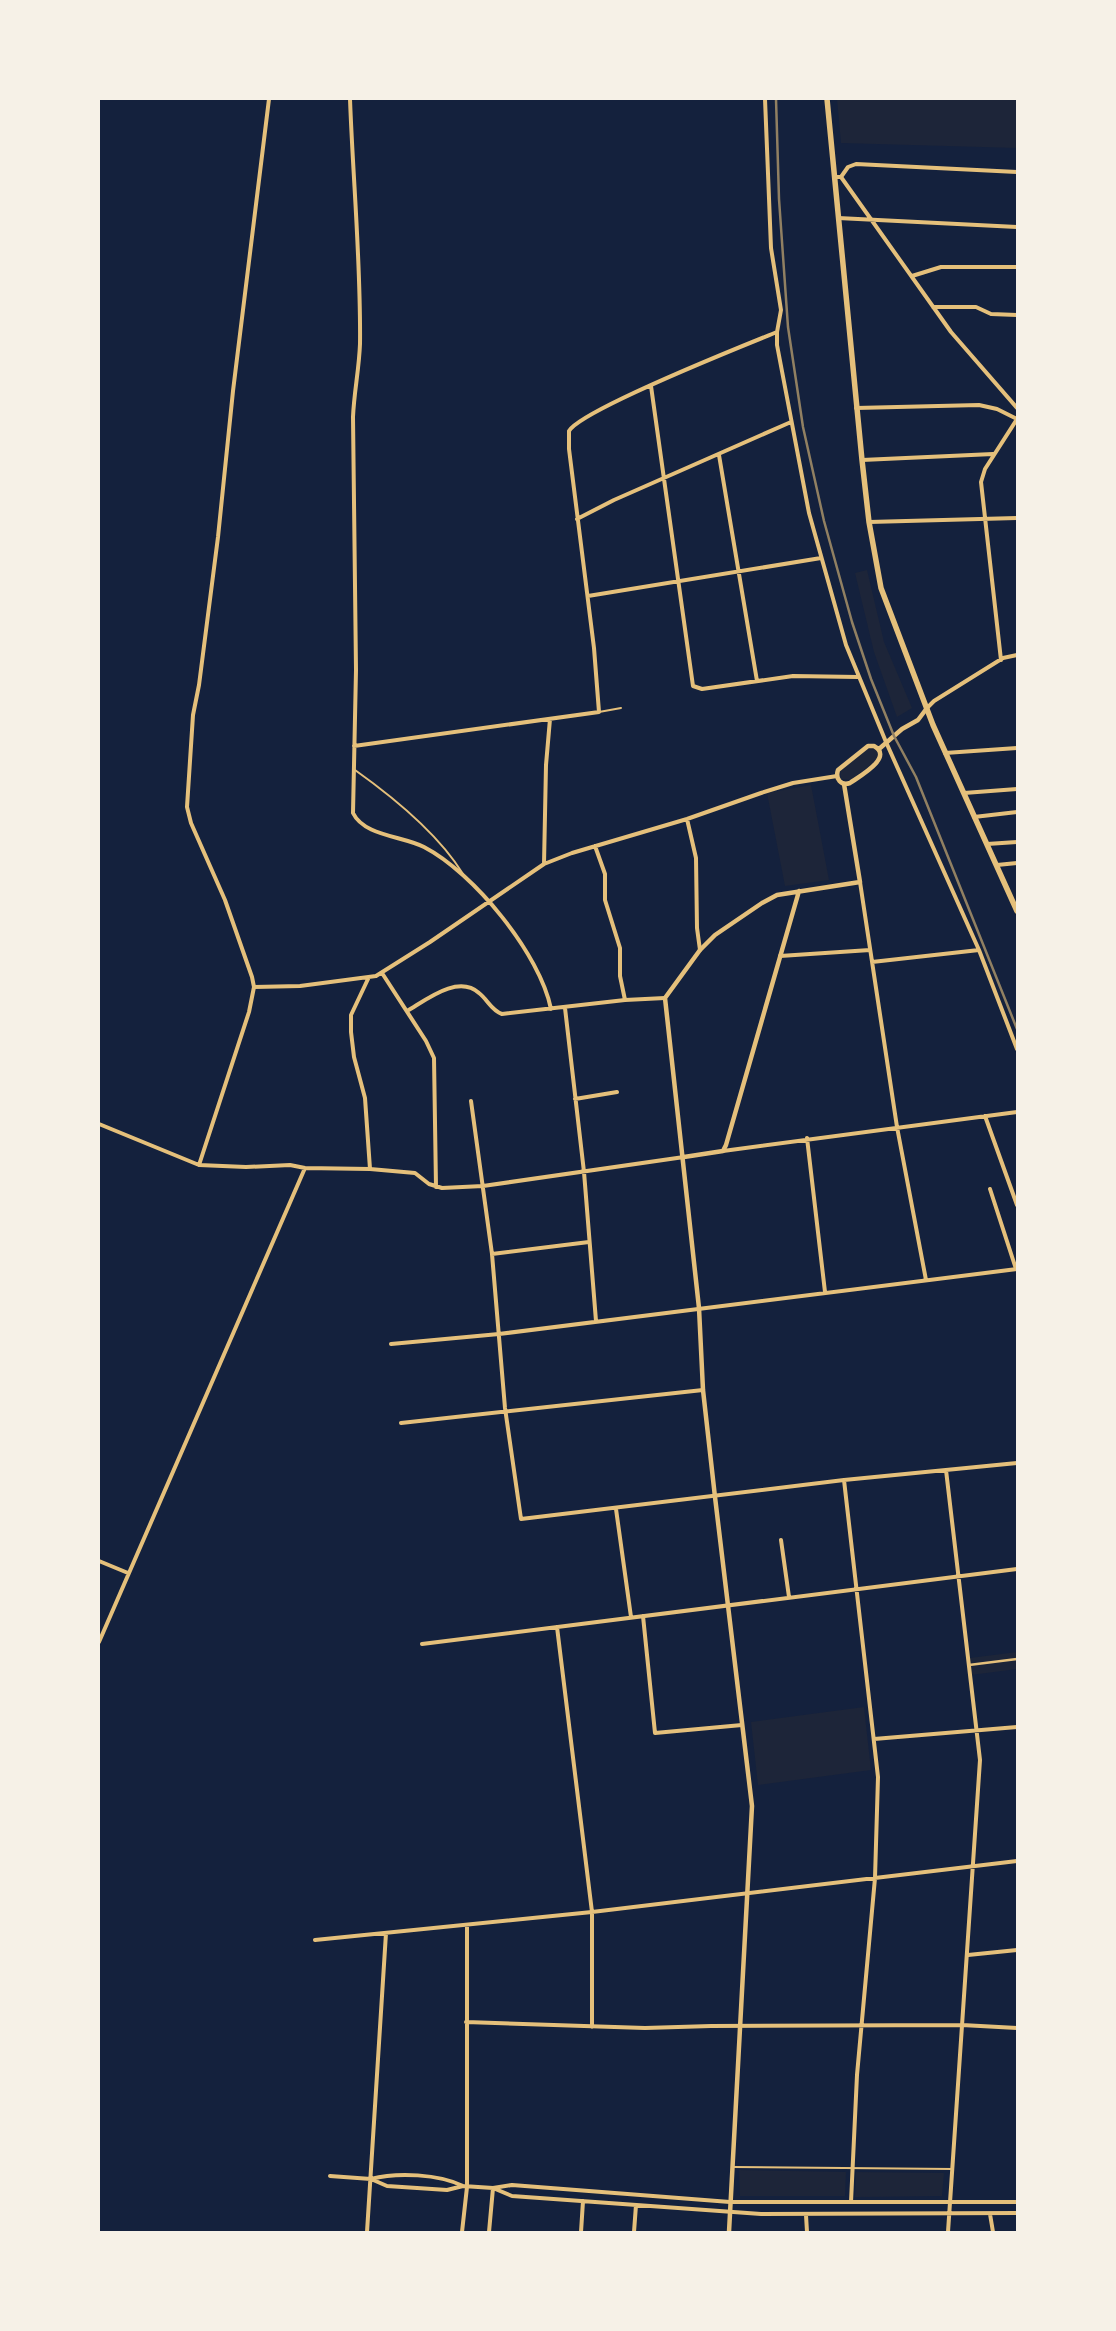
<svg xmlns="http://www.w3.org/2000/svg" width="1116" height="2331" viewBox="0 0 1116 2331" font-family="'Source Sans 3',sans-serif">
	<style>
		.green { fill: #1d2539 }
		.lines { fill: none; stroke-linecap: round; stroke-linejoin: round }
		.service { stroke: #e5c07b; stroke-width: 2 }
		.pedestrian { stroke: #e5c07b; stroke-width: 2.5 }
		.minor { stroke: #e5c07b; stroke-width: 4 }
		.tertiary { stroke: #e5c07b; stroke-width: 4.5 }
		.primary { stroke: #e5c07b; stroke-width: 5.5 }
		.rail { stroke: #918062; stroke-width: 2.5 }
	</style>
	<rect width="100%" height="100%" fill="#14213d"/>
	<!-- green -->
	<path class="green" d="M 837,99 L 1017,99 L 1017,148 L 841,143 Z
		M 867,570 L 884,642 L 912,708 L 897,717 L 874,652 L 855,573 Z
		M 874,748 L 879,754 L 877,760 L 851,780 L 841,779 L 840,770 L 868,749 Z
		M 811,785 L 829,880 L 785,886 L 767,793 Z
		M 1017,1652 L 1017,1669 L 971,1675 L 970,1658 Z
		M 864,1707 L 871,1770 L 758,1785 L 751,1722 Z
		M 739,2170 L 846,2172 L 845,2196 L 740,2196 Z
		M 856,2172 L 944,2173 L 942,2196 L 855,2197 Z"/>
	<g class="lines">
		<!-- service -->
		<path class="service" d="M 599,712 L 621,708
			M 355,770 C 393,797 439,835 463,874
			M 733,2167 L 953,2169"/>
		<!-- pedestrian -->
		<path class="pedestrian" d="M 969,1665 L 1017,1659"/>
		<!-- minor -->
		<path class="minor" d="M 350,99 C 353,181 361,262 360,344 C 359,370 354,392 353,417 L 356,670 L 353,813 C 364,836 403,836 424,847 C 474,873 540,954 551,1009
			M 765,99 L 771,248 L 781,310 L 777,332 L 777,345 L 809,513 L 846,645 L 886,742 L 979,950 L 1017,1049
			M 835,177 L 841,177 L 951,332 L 1017,408
			M 841,177 L 848,167 L 856,164 L 1017,172
			M 838,218 L 1017,227
			M 912,276 L 941,267 L 1017,267
			M 933,307 L 976,307 L 991,314 L 1017,315
			M 651,386 L 693,686 L 702,689 L 793,676 L 858,677
			M 856,408 L 979,405 L 997,409 L 1017,419
			M 719,455 L 757,681
			M 862,460 L 993,454
			M 577,519 L 614,500 L 791,422
			M 869,522 L 1017,518
			M 588,596 L 821,558
			M 1001,660 L 981,482 L 985,469 L 1017,419
			M 927,708 L 934,701 L 1003,658 L 1017,655
			M 354,746 L 599,712 L 594,648 L 569,449 L 569,431 C 581,410 745,345 777,332
			M 945,753 L 1017,748
			M 964,793 L 1017,789
			M 974,817 L 1017,812
			M 687,819 L 696,858 L 697,928 L 700,950
			M 987,844 L 1017,842
			M 595,846 L 605,874 L 605,900 L 620,948 L 620,976 L 625,1000
			M 544,864 L 546,765 L 550,719
			M 997,865 L 1017,863
			M 860,882 L 897,1127 L 926,1280
			M 780,956 L 870,950
			M 872,962 L 979,950
			M 382,973 L 426,1041 L 434,1058 L 436,1187
			M 368,979 L 351,1015 L 351,1032 L 354,1057 L 365,1098 L 370,1169
			M 254,987 L 300,986 L 376,976 L 430,942 L 544,864 L 572,853 L 687,819 L 761,793 L 793,783 L 837,776
			M 565,1008 L 584,1172 L 596,1321
			M 407,1011 C 426,1000 458,974 479,993 C 488,1000 491,1010 502,1014 L 625,1000 L 665,998
			M 575,1099 L 617,1092
			M 471,1101 L 492,1254 L 505,1408 L 521,1519 L 844,1480 L 1017,1463
			M 985,1116 L 1017,1205
			M 99,1124 L 199,1165 L 246,1167 L 290,1165 L 305,1168 L 370,1169 L 415,1173 L 429,1184 L 442,1188 L 483,1186 L 684,1157
			M 807,1138 L 825,1292
			M 723,1151 L 1017,1112
			M 199,1165 L 249,1012 L 254,987 L 252,977 L 225,900 L 191,823 L 187,807 L 193,715 L 199,685 L 218,537 L 233,391 L 269,99
			M 990,1189 L 1016,1269
			M 492,1254 L 589,1242
			M 391,1344 L 499,1334 L 1017,1269
			M 401,1423 L 703,1390
			M 946,1470 L 980,1760 L 948,2232
			M 844,1480 L 878,1777 L 875,1878 L 857,2075 L 851,2202
			M 616,1509 L 631,1617
			M 781,1540 L 789,1597
			M 99,1561 L 128,1573
			M 643,1616 L 655,1733 L 742,1725
			M 557,1627 L 592,1912 L 592,2027
			M 99,1642 L 305,1168
			M 422,1644 L 1017,1569
			M 874,1739 L 1017,1727
			M 315,1940 L 592,1912 L 1017,1861
			M 968,1955 L 1017,1950
			M 466,2022 L 645,2028 L 711,2026 L 962,2025 L 1017,2028
			M 330,2176 L 371,2179 L 387,2186 L 447,2190 L 463,2186 L 493,2188 L 512,2185 L 730,2202 L 1017,2202
			M 371,2179 C 397,2172 439,2174 463,2186
			M 493,2188 L 512,2196 L 761,2214 L 1017,2213
			M 990,2214 L 993,2232
			M 806,2215 L 807,2232
			M 367,2232 L 386,1933
			M 462,2232 L 467,2187 L 467,1925
			M 489,2232 L 493,2188
			M 581,2232 L 583,2201
			M 634,2232 L 636,2205"/>
		<!-- tertiary -->
		<path class="tertiary" d="M 868,746 L 874,746 C 894,757 860,776 850,783 C 841,786 835,779 838,770 Z
			M 879,749 L 902,729 L 918,720 L 927,708
			M 684,1157 L 723,1151 L 726,1145 L 799,891
			M 729,2232 L 752,1806 L 715,1497 L 703,1390 L 699,1308 L 665,998 L 700,950 L 715,935 L 762,903 L 777,895 L 860,882 L 844,784"/>
		<!-- primary -->
		<path class="primary" d="M 827,99 L 862,460 L 869,522 L 881,588 L 933,725 L 1017,911"/>
		<!-- rail -->
		<path class="rail" d="M 776,99 L 779,199 L 788,327 L 803,427 L 824,521 L 852,622 L 871,679 L 894,736 L 916,777 L 1017,1029"/>
	</g>
	<!-- border -->
	<rect width="1116" height="2331" fill="none" stroke="#f6f1e7" stroke-width="200"/>
</svg>
